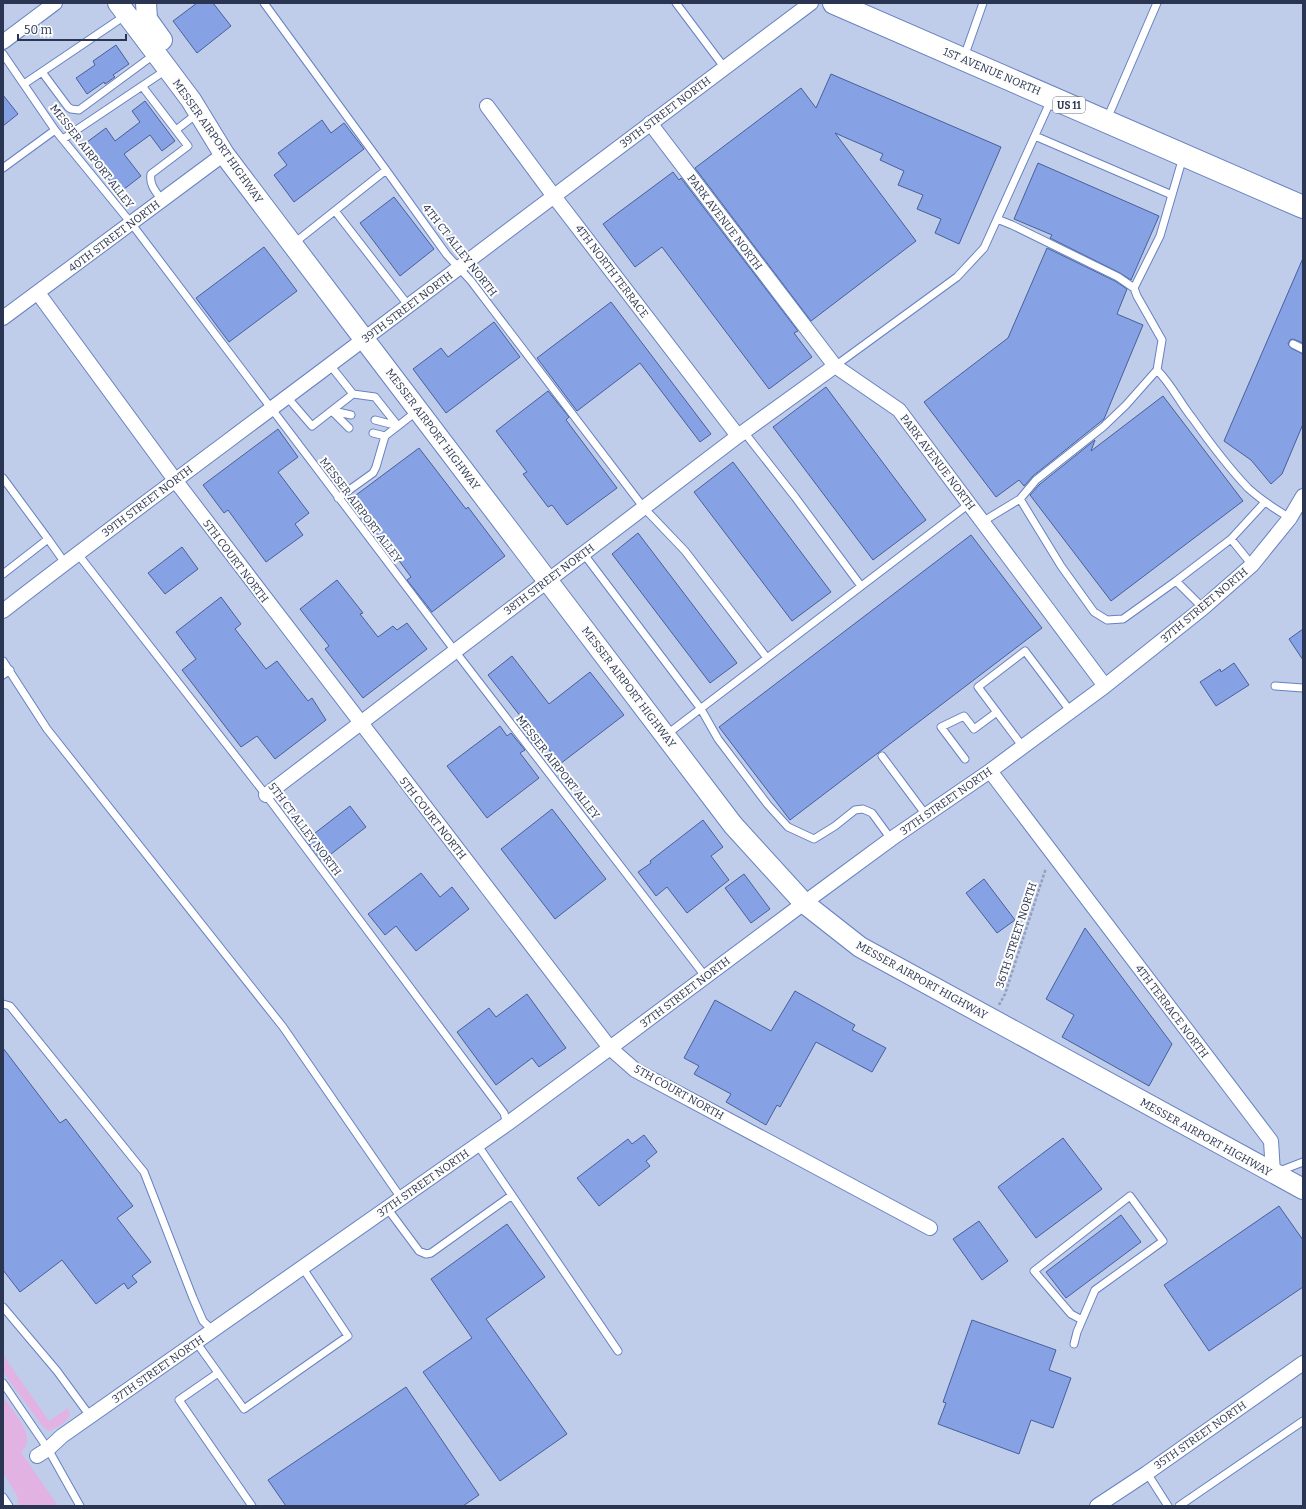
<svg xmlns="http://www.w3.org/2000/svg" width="1306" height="1509" viewBox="0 0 1306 1509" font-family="Bitter,serif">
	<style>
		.built { fill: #bfcdeb }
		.grass { fill: #e2b2e2 }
		.building { fill: #86a2e4; stroke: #47609d }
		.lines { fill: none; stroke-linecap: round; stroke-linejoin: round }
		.lane-casing { stroke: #6782c1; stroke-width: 9 }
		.street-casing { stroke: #6782c1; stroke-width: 16 }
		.secondary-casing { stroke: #6782c1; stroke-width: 22 }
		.primary-casing { stroke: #6782c1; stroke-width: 24 }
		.path { stroke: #939fbb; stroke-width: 2.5; stroke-dasharray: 3 2; stroke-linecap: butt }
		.lane { stroke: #fff; stroke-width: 7 }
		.street { stroke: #fff; stroke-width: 14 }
		.secondary { stroke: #fff; stroke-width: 20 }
		.primary { stroke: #fff; stroke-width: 22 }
		.labels { text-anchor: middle; stroke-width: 4; stroke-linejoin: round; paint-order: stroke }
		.shield { fill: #fdfdfd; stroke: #697285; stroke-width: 1 }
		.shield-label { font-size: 10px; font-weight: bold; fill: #2a3651 }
		.street-label { font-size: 11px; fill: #2a3651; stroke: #fdfdfd }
	</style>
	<rect width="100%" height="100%" fill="#d0dcf8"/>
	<!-- built -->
	<path class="built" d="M 3,3 L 1303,3 L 1303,1506 L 3,1506 Z"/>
	<!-- grass -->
	<path class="grass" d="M 3,1355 L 49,1421 L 68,1408 L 70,1414 C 67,1423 57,1427 49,1431 L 43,1427 L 3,1372 Z
		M 3,1397 C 12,1410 39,1438 21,1452 L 58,1506 L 19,1506 L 17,1501 L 19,1499 L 3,1472 Z"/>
	<!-- building -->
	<path class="building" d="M 197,3 L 213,3 L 231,26 L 197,53 L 173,21 Z
		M 116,45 L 129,64 L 113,75 L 115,77 L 105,84 L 104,82 L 87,94 L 76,78 L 95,65 L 93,61 Z
		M 831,74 L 1001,147 L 959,244 L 935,233 L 941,219 L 917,209 L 923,195 L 898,185 L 904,171 L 880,160 L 883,154 L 835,133 L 916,241 L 811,321 L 695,168 L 801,88 L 816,108 Z
		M 3,95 L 18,114 L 3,126 Z
		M 145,101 L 175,141 L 162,151 L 150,135 L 124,154 L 141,176 L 119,193 L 83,145 L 106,128 L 115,141 L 140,122 L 132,111 Z
		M 322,120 L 331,133 L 344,123 L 364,149 L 294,202 L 274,175 L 287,165 L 278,153 Z
		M 1038,163 L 1159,216 L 1131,280 L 1120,273 L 1050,238 L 1052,235 L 1014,219 Z
		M 673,172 L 679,180 L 681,178 L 798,331 L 794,333 L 812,357 L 769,389 L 662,247 L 635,267 L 603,224 Z
		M 394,197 L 434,249 L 400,276 L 360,223 Z
		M 264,247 L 297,291 L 229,342 L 196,298 Z
		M 1047,248 L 1115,281 L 1127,289 L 1117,314 L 1143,325 L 1104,419 L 1033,476 L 1024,486 L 1019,480 L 996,497 L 924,402 L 1008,338 Z
		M 1303,258 L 1303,343 L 1293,339 L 1290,340 L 1288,344 L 1291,348 L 1303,354 L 1303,424 L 1282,474 L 1271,484 L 1251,460 L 1224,441 Z
		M 611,302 L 711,434 L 700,442 L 640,363 L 577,411 L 537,358 Z
		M 494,322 L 520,357 L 446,413 L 413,369 L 441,348 L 448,357 Z
		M 826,387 L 926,520 L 873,560 L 773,427 Z
		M 548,391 L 569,417 L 566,420 L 617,488 L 567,525 L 552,505 L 548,507 L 523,474 L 527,472 L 496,431 Z
		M 1163,396 L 1243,501 L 1111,601 L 1030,495 L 1040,484 L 1095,440 L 1091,451 Z
		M 278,429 L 298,457 L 278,472 L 309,513 L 295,524 L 303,535 L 266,562 L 228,510 L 224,513 L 203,485 Z
		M 419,448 L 466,509 L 468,507 L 505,556 L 432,612 L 407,580 L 411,577 L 386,543 L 382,546 L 348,501 Z
		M 733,462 L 831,592 L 792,621 L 694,492 Z
		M 638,533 L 737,663 L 710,683 L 612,554 Z
		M 971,535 L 1042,628 L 790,820 L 719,727 Z
		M 182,547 L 198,569 L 165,594 L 148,573 Z
		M 337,580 L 363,613 L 360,614 L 378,637 L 393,626 L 397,630 L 407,623 L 427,649 L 363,698 L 325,649 L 329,646 L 300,609 Z
		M 221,597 L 241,624 L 235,629 L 266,669 L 277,661 L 308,701 L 312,698 L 326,720 L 275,759 L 257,736 L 241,747 L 182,670 L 196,659 L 176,632 Z
		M 1303,629 L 1303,660 L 1289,639 Z
		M 512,656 L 549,704 L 590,672 L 624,715 L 560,764 L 540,738 L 533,744 L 519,727 L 525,722 L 488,675 Z
		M 1234,663 L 1249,685 L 1216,706 L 1200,682 L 1220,669 L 1221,672 Z
		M 500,726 L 507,736 L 511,733 L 525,750 L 520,753 L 539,778 L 487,818 L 447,766 Z
		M 350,806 L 366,827 L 322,861 L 306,840 Z
		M 552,809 L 606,879 L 555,919 L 501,849 Z
		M 703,820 L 723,847 L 711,856 L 729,880 L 687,913 L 667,887 L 656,896 L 638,872 L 651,863 L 650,861 Z
		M 421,873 L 440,897 L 452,887 L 469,909 L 416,951 L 396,926 L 385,935 L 368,914 Z
		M 744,874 L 770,909 L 751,923 L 725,888 Z
		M 984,879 L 1015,920 L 997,933 L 966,893 Z
		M 1085,928 L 1172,1044 L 1149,1086 L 1062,1037 L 1074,1015 L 1046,999 Z
		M 795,991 L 855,1025 L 852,1030 L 886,1048 L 872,1072 L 816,1042 L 780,1107 L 777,1105 L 766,1125 L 726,1102 L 731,1094 L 694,1074 L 699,1066 L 684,1058 L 715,1000 L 771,1031 Z
		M 527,994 L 566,1048 L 539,1067 L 532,1058 L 496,1085 L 457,1032 L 489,1008 L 496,1017 Z
		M 3,1048 L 60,1123 L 66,1119 L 133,1206 L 117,1218 L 151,1262 L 132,1276 L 137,1282 L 128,1289 L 124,1283 L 96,1304 L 62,1260 L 20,1292 L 3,1270 Z
		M 644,1135 L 657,1152 L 646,1161 L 650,1166 L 599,1206 L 577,1178 L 628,1139 L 632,1144 Z
		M 1063,1138 L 1102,1189 L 1036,1238 L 998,1187 Z
		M 1279,1206 L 1303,1240 L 1303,1287 L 1209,1351 L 1164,1285 Z
		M 1121,1215 L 1141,1242 L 1066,1298 L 1046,1272 Z
		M 979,1221 L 1008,1261 L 982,1280 L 953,1239 Z
		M 507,1224 L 545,1277 L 486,1319 L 567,1434 L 500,1481 L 423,1372 L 472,1338 L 431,1279 Z
		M 972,1320 L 1056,1350 L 1049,1370 L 1071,1378 L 1053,1428 L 1031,1420 L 1019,1454 L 938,1424 L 946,1403 L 943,1402 Z
		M 406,1387 L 479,1495 L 463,1506 L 286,1506 L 268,1480 Z"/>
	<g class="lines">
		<defs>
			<path id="lane" d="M 264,3 L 386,170 L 447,255 L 471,281 L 644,508 L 685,551 L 767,658 L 666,735
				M 676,3 L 724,67
				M 3,54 L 55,130 L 131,223 L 455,651 L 705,976
				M 964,57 L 983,3
				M 42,72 L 68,107 L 71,109 L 79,110 L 155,54
				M 24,84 L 126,15
				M 142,86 L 188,146 L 151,174 C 149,185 156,192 162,200
				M 1107,119 L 1157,3
				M 176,130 L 198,113
				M 1035,136 L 1172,195
				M 63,139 L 166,70
				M 3,168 L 55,130
				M 335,211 L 408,305
				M 997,219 L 1012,225 L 1118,277 L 1134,288 L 1137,296 L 1162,340 L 1157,370
				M 293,244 L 386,170
				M 1134,288 L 1160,236 L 1183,157
				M 1293,344 L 1303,349
				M 330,365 L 353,394
				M 835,366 L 957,277 L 984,248 L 1051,100
				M 287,397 L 312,426 L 353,394 L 375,397 L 398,426 L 417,411
				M 332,411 L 349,428
				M 333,411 L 351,415
				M 375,420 L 398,426
				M 744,432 L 795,497 L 861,586
				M 373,433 L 385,436 L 398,426
				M 3,478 L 48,539
				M 338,498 L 373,473 L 376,467 L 385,436
				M 982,522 L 1020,499
				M 1231,539 L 1265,502
				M 77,553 L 266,795 L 504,1113 L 507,1124
				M 583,553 L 701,709 L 718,739 L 768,805 L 788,827 L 814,839 L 835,826 L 855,810 L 863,809 L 872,813 L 891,839
				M 3,574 L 48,539 L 65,563
				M 1176,581 L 1231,539 L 1252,565
				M 1203,608 L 1176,581 L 1123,619 L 1107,620 L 1094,612 L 1061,566 L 1020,499 L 1036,480 L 1103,427 L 1126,405 L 1157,370 C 1172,385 1180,403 1193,419 C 1210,443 1228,467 1248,488 C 1261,500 1275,509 1290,518
				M 767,658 L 969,504
				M 3,661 L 47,729 L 283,1027 L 401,1198
				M 3,675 L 10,670
				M 1275,686 L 1303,688
				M 1023,747 L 978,687 L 1025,651 L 1071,712
				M 882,756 L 926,815
				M 965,759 L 941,727 L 964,716 L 974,729 L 997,712
				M 3,1004 L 10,1006 L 144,1172 L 193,1298 L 203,1321 L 212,1330
				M 477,1144 L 618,1351
				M 1277,1172 L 1303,1162
				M 387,1208 L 419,1251 L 426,1254 L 431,1253 L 512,1195
				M 3,1307 L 57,1371 L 90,1416
				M 196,1342 L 244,1409 L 348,1336 L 302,1267
				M 1074,1344 L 1077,1332 L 1095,1290 L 1163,1241 L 1130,1196 L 1034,1271 L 1071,1314 L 1082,1320
				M 218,1373 L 179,1400 L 252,1506
				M 3,1383 L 48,1449 L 80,1506
				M 1147,1473 L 1168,1506
				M 3,1497 L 9,1506
				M 1179,1506 L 1303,1421"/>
			<path id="street" d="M 3,42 L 55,3
				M 487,106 L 553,195 L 738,436
				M 650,123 L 835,366 L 899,410 L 1105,686
				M 38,293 L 175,480 L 610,1048 L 635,1070 L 930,1228
				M 3,318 L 224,154
				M 3,611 C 106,531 211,454 315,376 C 480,251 645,126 811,3
				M 990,771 L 1271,1141 L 1273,1173
				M 266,795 L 738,436 L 835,366
				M 37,1456 L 48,1449 L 62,1436 L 507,1124 L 610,1048 L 804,903 L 891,839 L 990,771 L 1105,686 L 1203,608 L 1252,565 L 1290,518 L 1303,496
				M 1097,1506 L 1147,1473 L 1303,1363"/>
			<path id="secondary" d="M 118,3 L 191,100 L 224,154 L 364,339 L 733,825 L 804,903 L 860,947 L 1303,1189
				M 146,3 L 147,19 L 162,40"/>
			<path id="primary" d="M 834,3 L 1303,207"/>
		</defs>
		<!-- lane casing -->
		<use href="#lane" class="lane-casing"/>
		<!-- street casing -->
		<use href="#street" class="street-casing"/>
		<!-- secondary casing -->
		<use href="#secondary" class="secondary-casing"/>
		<!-- primary casing -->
		<use href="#primary" class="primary-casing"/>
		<!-- path -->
		<path class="path" d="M 999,1005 L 1005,994 L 1046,868"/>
		<!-- lane -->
		<use href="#lane" class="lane"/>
		<!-- street -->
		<use href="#street" class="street"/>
		<!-- secondary -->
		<use href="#secondary" class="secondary"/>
		<!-- primary -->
		<use href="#primary" class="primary"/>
	</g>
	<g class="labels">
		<!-- shield labels -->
		<rect class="shield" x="1053" y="97" width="32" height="16" rx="3"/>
		<g class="shield-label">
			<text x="1069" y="109">US 11</text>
		</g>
		<!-- street labels -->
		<g class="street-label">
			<text transform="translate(992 71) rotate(23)" y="4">1ST AVENUE NORTH</text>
			<text transform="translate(665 112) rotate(-37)" y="4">39TH STREET NORTH</text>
			<text transform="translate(218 141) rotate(55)" y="4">MESSER AIRPORT HIGHWAY</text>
			<text transform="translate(92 156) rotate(52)" y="4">MESSER AIRPORT ALLEY</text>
			<text transform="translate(725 222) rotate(53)" y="4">PARK AVENUE NORTH</text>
			<text transform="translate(114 236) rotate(-37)" y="4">40TH STREET NORTH</text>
			<text transform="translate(460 250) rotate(52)" y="4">4TH CT ALLEY NORTH</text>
			<text transform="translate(612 271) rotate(53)" y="4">4TH NORTH TERRACE</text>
			<text transform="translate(407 307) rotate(-37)" y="4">39TH STREET NORTH</text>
			<text transform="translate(433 429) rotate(53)" y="4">MESSER AIRPORT HIGHWAY</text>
			<text transform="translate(938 462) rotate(53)" y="4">PARK AVENUE NORTH</text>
			<text transform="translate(147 501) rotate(-37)" y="4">39TH STREET NORTH</text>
			<text transform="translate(361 510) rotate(53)" y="4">MESSER AIRPORT ALLEY</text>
			<text transform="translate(236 561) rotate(53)" y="4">5TH COURT NORTH</text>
			<text transform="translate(549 579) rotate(-37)" y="4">38TH STREET NORTH</text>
			<text transform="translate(1204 605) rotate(-40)" y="4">37TH STREET NORTH</text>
			<text transform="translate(629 687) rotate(53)" y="4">MESSER AIRPORT HIGHWAY</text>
			<text transform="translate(558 767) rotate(52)" y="4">MESSER AIRPORT ALLEY</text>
			<text transform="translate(946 801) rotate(-35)" y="4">37TH STREET NORTH</text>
			<text transform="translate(433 818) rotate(52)" y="4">5TH COURT NORTH</text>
			<text transform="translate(305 829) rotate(53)" y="4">5TH CT ALLEY NORTH</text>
			<text transform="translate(1016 935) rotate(-72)" y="4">36TH STREET NORTH</text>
			<text transform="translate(922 980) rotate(29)" y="4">MESSER AIRPORT HIGHWAY</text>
			<text transform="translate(685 992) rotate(-37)" y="4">37TH STREET NORTH</text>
			<text transform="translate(1172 1011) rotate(53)" y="4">4TH TERRACE NORTH</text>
			<text transform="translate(679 1092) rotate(29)" y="4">5TH COURT NORTH</text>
			<text transform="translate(1206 1137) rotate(29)" y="4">MESSER AIRPORT HIGHWAY</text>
			<text transform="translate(423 1183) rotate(-35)" y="4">37TH STREET NORTH</text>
			<text transform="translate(158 1369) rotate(-35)" y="4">37TH STREET NORTH</text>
			<text transform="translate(1200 1435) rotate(-35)" y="4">35TH STREET NORTH</text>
		</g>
	</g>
	<!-- border -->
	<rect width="1306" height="1509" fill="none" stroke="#2a3651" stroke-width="8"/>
	<!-- scale -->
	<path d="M18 34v6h108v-6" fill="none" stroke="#2a3651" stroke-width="2"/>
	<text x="24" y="34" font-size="12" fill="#2a3651" stroke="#fdfdfd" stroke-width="3" paint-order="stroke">50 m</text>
</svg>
